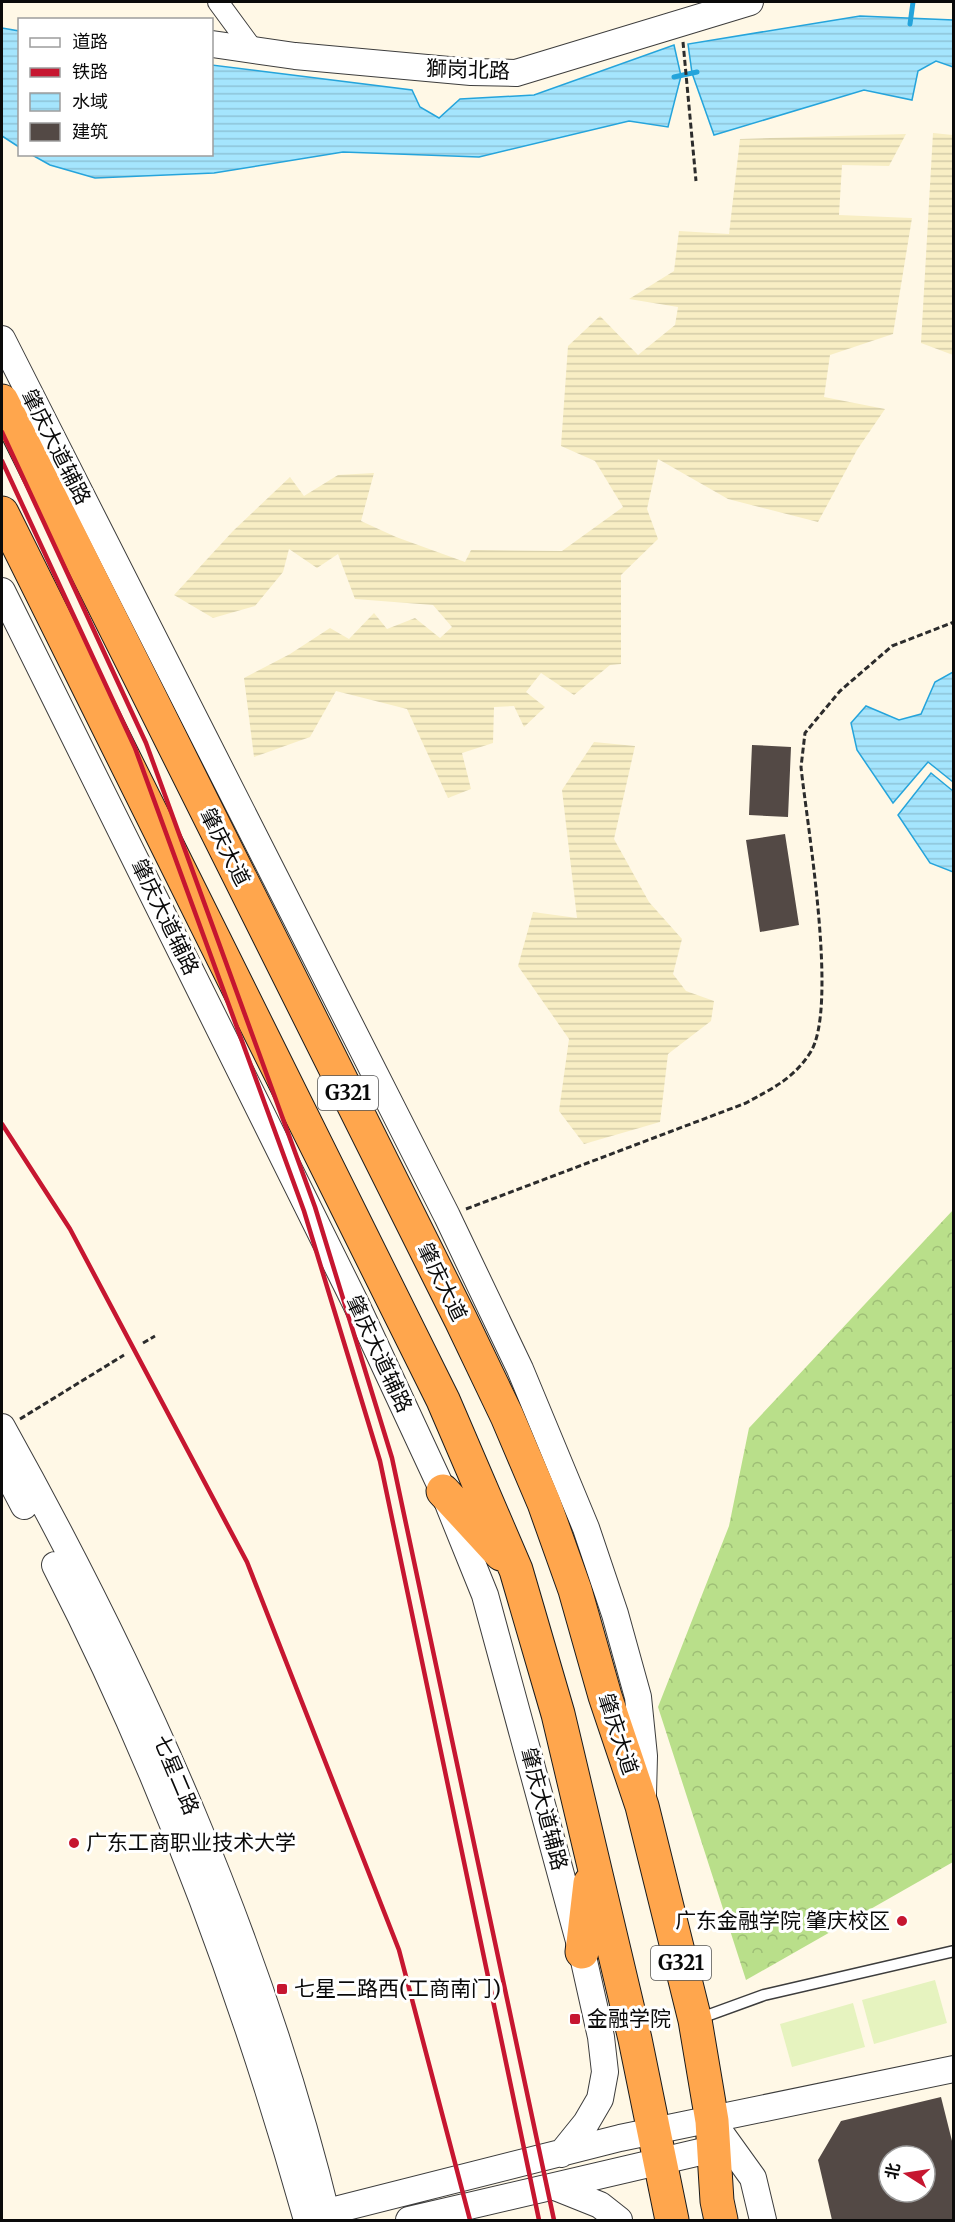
<svg xmlns="http://www.w3.org/2000/svg" width="955" height="2222" viewBox="0 0 955 2222" font-family="Merriweather,'Noto Sans SC',serif">
	<style>
		.farmland { fill: url(#farmland-rules) }
		.forest { fill: url(#forest-crowns) }
		.pitch { fill: #e6f3bf }
		.water { fill: url(#water-rules); stroke: #25a4db; stroke-width: 1.5 }
		.lines { fill: none; stroke-linecap: round; stroke-linejoin: round }
		.stream { stroke: #25a4db; stroke-width: 5 }
		.building { fill: #534945; fill-rule: evenodd }
		.service-casing { stroke: #3d3d3d; stroke-width: 13 }
		.minor-casing { stroke: #3d3d3d; stroke-width: 22 }
		.tertiary-casing { stroke: #3d3d3d; stroke-width: 28 }
		.trunk-casing { stroke: #1b1b1b; stroke-width: 35 }
		.path { stroke: #2c2c2c; stroke-width: 3; stroke-dasharray: 6 3; stroke-linecap: butt }
		.service { stroke: #fff; stroke-width: 10 }
		.minor { stroke: #fff; stroke-width: 20 }
		.tertiary { stroke: #fff; stroke-width: 26 }
		.trunk { stroke: #ffa64d; stroke-width: 33 }
		.rail { stroke: #c61630; stroke-width: 4.5 }
		.poi-dot { fill: #c61630; stroke: #fff; stroke-width: 2 }
		.labels { text-anchor: middle; stroke-width: 6; stroke-linejoin: round; paint-order: stroke }
		.shield { fill: #fff; stroke: #545454; stroke-width: 1.5 }
		.shield-label { font-size: 20px; font-weight: bold; fill: #0a0a0a }
		.street-label { font-size: 21px; fill: #0a0a0a; stroke: #fff }
		.poi-label { font-size: 21px; fill: #0a0a0a; stroke: #fff; text-anchor: start }
	</style>
	<defs>
		<pattern id="farmland-rules" width="6" height="5" patternUnits="userSpaceOnUse" patternTransform="scale(1.5)"><rect width="6" height="5" fill="#f8eec4"/><path d="M0 2.5h6" fill="none" stroke="#d3cba7"/></pattern>
		<pattern id="forest-crowns" width="20" height="18" patternUnits="userSpaceOnUse" patternTransform="scale(1.5)"><rect width="20" height="18" fill="#b9df8a"/><path d="M2 6a3 3 0 1 1 6 0M12 15a3 3 0 1 1 6 0" fill="none" stroke="#9ebe76"/></pattern>
		<pattern id="water-rules" width="6" height="5" patternUnits="userSpaceOnUse" patternTransform="scale(1.5)"><rect width="6" height="5" fill="#a5e5fd"/><path d="M0 2.5h6" fill="none" stroke="#8dc3d8"/></pattern>
	</defs>
	<rect width="100%" height="100%" fill="#fff8e6"/>
	<!-- farmland -->
	<path class="farmland" d="M 933,133 L 953,135 L 953,355 L 921,343 Z
		M 906,134 L 889,166 L 842,165 L 839,215 L 912,218 L 893,334 L 830,355 L 824,397 L 885,409 L 857,450 L 818,522 L 728,499 L 658,459 L 647,509 L 658,539 L 621,575 L 621,664 L 610,665 L 574,695 L 541,673 L 526,692 L 545,707 L 524,727 L 514,706 L 494,707 L 493,743 L 462,753 L 471,789 L 448,798 L 407,709 L 336,691 L 310,737 L 254,757 L 244,678 L 290,654 L 330,628 L 349,639 L 374,613 L 387,629 L 415,618 L 440,638 L 452,627 L 433,605 L 355,599 L 338,554 L 317,568 L 289,549 L 283,572 L 255,606 L 213,618 L 174,595 L 233,531 L 290,477 L 304,496 L 338,475 L 374,473 L 361,521 L 396,537 L 465,562 L 471,550 L 562,551 L 623,507 L 595,461 L 561,446 L 568,346 L 600,316 L 638,355 L 675,325 L 678,307 L 629,299 L 674,271 L 679,231 L 729,234 L 740,139 Z
		M 594,742 L 635,746 L 614,839 L 649,902 L 682,939 L 673,974 L 686,991 L 714,1001 L 711,1021 L 668,1054 L 660,1122 L 584,1144 L 559,1111 L 569,1039 L 518,966 L 533,912 L 577,918 L 562,790 Z"/>
	<!-- forest -->
	<path class="forest" d="M 953,1210 L 953,1862 L 746,1980 L 658,1707 L 729,1526 L 749,1428 Z"/>
	<!-- pitch -->
	<path class="pitch" d="M 935,1980 L 947,2023 L 874,2044 L 862,2000 Z
		M 853,2003 L 865,2047 L 792,2067 L 780,2024 Z"/>
	<!-- water -->
	<path class="water" d="M 860,16 L 953,20 L 953,67 L 936,61 L 918,71 L 912,100 L 864,90 L 714,135 L 692,73 L 688,44 Z
		M 2,28 L 19,31 L 19,147 L 2,136 Z
		M 674,45 L 681,76 L 668,127 L 629,121 L 479,157 L 343,152 L 214,173 L 95,178 L 50,165 L 32,155 L 212,154 L 212,65 L 412,90 L 420,107 L 439,118 L 460,99 L 534,95 Z
		M 953,672 L 953,782 L 928,762 L 893,803 L 857,750 L 851,723 L 866,706 L 899,720 L 921,714 L 935,682 Z
		M 931,773 L 953,791 L 953,872 L 930,863 L 898,815 Z"/>
	<g class="lines">
		<!-- stream -->
		<path class="stream" d="M 910,24 L 913,2
			M 674,77 L 697,72"/>
	</g>
	<!-- building -->
	<path class="building" d="M 752,745 L 791,747 L 788,817 L 749,815 Z
		M 785,834 L 799,925 L 760,932 L 746,840 Z
		M 941,2097 L 954,2149 L 954,2220 L 832,2220 L 818,2160 L 841,2121 ZM 889,2156 L 925,2156 L 925,2192 L 889,2192 Z"/>
	<g class="lines">
		<defs>
			<path id="service" d="M 698,2019 L 764,1995 L 954,1951"/>
			<path id="minor" d="M 218,2 L 254,51"/>
			<path id="tertiary" d="M 212,44 L 295,56 L 471,72 L 516,73 L 750,2
				M 2,339 L 447,1216 L 520,1369 L 586,1528 L 615,1614 L 638,1697 L 644,1756 L 643,1794
				M 2,591 L 356,1304 L 443,1491 L 485,1595 L 582,1952 L 601,2037 L 605,2072 L 600,2099 L 586,2123 L 561,2154
				M 2,1427 C 142,1678 260,1940 328,2220
				M 2,1464 L 24,1506
				M 55,1565 C 163,1776 243,1992 307,2220
				M 712,2121 L 753,2178 L 763,2220
				M 555,2187 L 600,2205 L 619,2220
				M 311,2216 L 620,2138 L 954,2069
				M 409,2220 L 713,2149"/>
			<path id="trunk" d="M 2,401 L 461,1320 L 507,1416 L 544,1503 L 575,1590 L 605,1696 L 642,1806 L 695,2020 L 712,2121 L 717,2201 L 721,2220
				M 2,513 L 443,1400 L 516,1570 L 558,1714 L 635,2039 L 672,2220
				M 443,1491 L 501,1554
				M 582,1952 L 590,1883"/>
		</defs>
		<!-- service casing -->
		<use href="#service" class="service-casing"/>
		<!-- minor casing -->
		<use href="#minor" class="minor-casing"/>
		<!-- tertiary casing -->
		<use href="#tertiary" class="tertiary-casing"/>
		<!-- trunk casing -->
		<use href="#trunk" class="trunk-casing"/>
		<!-- path -->
		<path class="path" d="M 683,42 L 696,181
			M 466,1209 L 746,1103 C 773,1088 793,1079 810,1053 C 839,1009 807,825 801,767 L 805,733 L 840,691 L 892,646 L 954,622
			M 143,1343 L 155,1336
			M 20,1419 L 124,1355"/>
		<!-- service -->
		<use href="#service" class="service"/>
		<!-- minor -->
		<use href="#minor" class="minor"/>
		<!-- tertiary -->
		<use href="#tertiary" class="tertiary"/>
		<!-- trunk -->
		<use href="#trunk" class="trunk"/>
		<!-- rail -->
		<path class="rail" d="M 2,432 L 146,743 L 315,1207 L 392,1458 L 554,2220
			M 2,461 L 135,748 L 304,1211 L 380,1461 L 539,2220
			M 2,1124 L 70,1229 L 247,1562 L 399,1950 L 470,2220"/>
	</g>
	<!-- markers -->
	<g class="poi-dot">
		<circle cx="74" cy="1843" r="6"/>
		<circle cx="902" cy="1921" r="6"/>
		<rect x="276" y="1983" width="12" height="12" rx="3"/>
		<rect x="569" y="2013" width="12" height="12" rx="3"/>
	</g>
	<g class="labels">
		<!-- shield labels -->
		<g class="shield">
			<rect x="318" y="1076" width="60" height="34" rx="4.5"/>
			<rect x="651" y="1946" width="60" height="34" rx="4.5"/>
		</g>
		<g class="shield-label">
			<text x="348" y="1100">G321</text>
			<text x="681" y="1970">G321</text>
		</g>
		<!-- street labels -->
		<g class="street-label">
			<text transform="translate(468 70) rotate(2)" y="7">獅岗北路</text>
			<text transform="translate(56 447) rotate(63)" y="7">肇庆大道辅路</text>
			<text transform="translate(225 847) rotate(63)" y="7">肇庆大道</text>
			<text transform="translate(165 917) rotate(64)" y="7">肇庆大道辅路</text>
			<text transform="translate(442 1282) rotate(64)" y="7">肇庆大道</text>
			<text transform="translate(379 1354) rotate(65)" y="7">肇庆大道辅路</text>
			<text transform="translate(618 1734) rotate(72)" y="7">肇庆大道</text>
			<text transform="translate(176 1775) rotate(67)" y="7">七星二路</text>
			<text transform="translate(544 1809) rotate(75)" y="7">肇庆大道辅路</text>
		</g>
		<!-- poi labels -->
		<g class="poi-label">
			<text x="86" y="1850">广东工商职业技术大学</text>
			<text x="890" y="1928" text-anchor="end">广东金融学院 肇庆校区</text>
			<text x="294" y="1996">七星二路西(工商南门)</text>
			<text x="587" y="2026">金融学院</text>
		</g>
	</g>
	<!-- border -->
	<rect width="955" height="2222" fill="none" stroke="#0a0a0a" stroke-width="6"/>
	<!-- legend -->
	<rect x="18" y="18" width="195" height="138" fill="#ffffff" stroke="#9d9d9d" stroke-width="1.5"/>
	<rect x="30" y="38" width="30" height="9" fill="#ffffff" stroke="#9d9d9d" stroke-width="1.5"/>
	<text x="72" y="48" font-size="18" fill="#0a0a0a">道路</text>
	<rect x="30" y="68" width="30" height="9" fill="#c61630" stroke="#9d9d9d" stroke-width="1.5"/>
	<text x="72" y="78" font-size="18" fill="#0a0a0a">铁路</text>
	<rect x="30" y="93" width="30" height="18" fill="url(#water-rules)" stroke="#9d9d9d" stroke-width="1.5"/>
	<text x="72" y="108" font-size="18" fill="#0a0a0a">水域</text>
	<rect x="30" y="123" width="30" height="18" fill="#534945" stroke="#9d9d9d" stroke-width="1.5"/>
	<text x="72" y="138" font-size="18" fill="#0a0a0a">建筑</text>
	<!-- north arrow -->
	<g transform="translate(907 2174) rotate(282)"><circle r="28" fill="#ffffff" stroke="#9d9d9d" stroke-width="1.5"/>
	<path d="M0-4.5L10 22L0 15L-10 22Z" fill="#c61630"/>
	<text y="-9" font-size="16" font-weight="bold" text-anchor="middle" fill="#0a0a0a">北</text>
	</g>
</svg>
